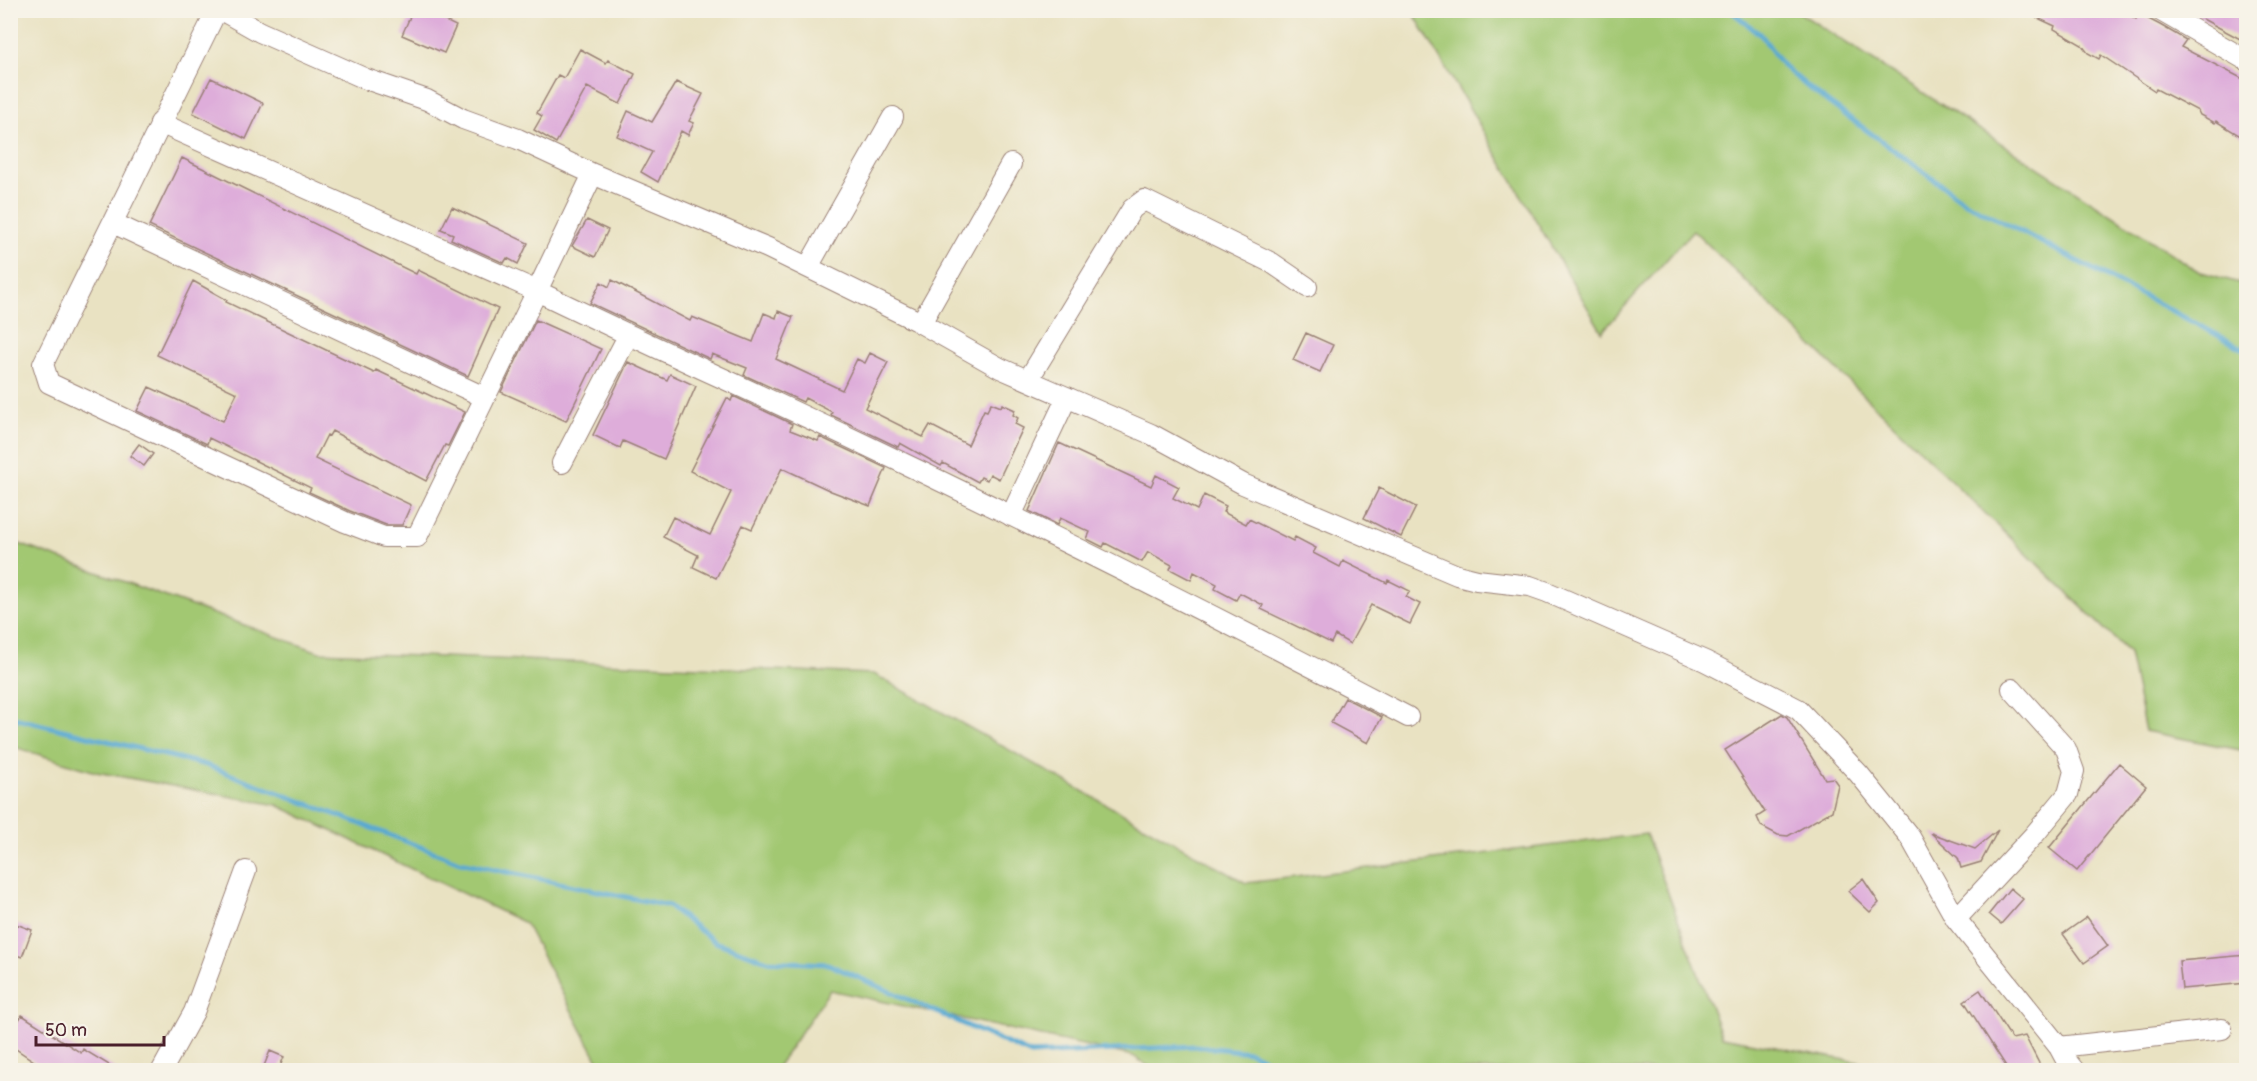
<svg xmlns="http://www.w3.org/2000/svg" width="2257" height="1081" viewBox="0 0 2257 1081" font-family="Pangolin,sans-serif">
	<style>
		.green { fill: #a2c872; stroke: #76744e; stroke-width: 1.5 }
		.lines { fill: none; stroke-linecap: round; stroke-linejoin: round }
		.stream { stroke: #58a9d2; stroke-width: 5 }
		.building { fill: #deadda }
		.minor-casing { stroke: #9a8076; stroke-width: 22 }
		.minor { stroke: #fff; stroke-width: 20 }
	</style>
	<rect width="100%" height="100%" fill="#f7f3e8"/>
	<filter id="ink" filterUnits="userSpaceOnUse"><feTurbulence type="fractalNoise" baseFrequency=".0167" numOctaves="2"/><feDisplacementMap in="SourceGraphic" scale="12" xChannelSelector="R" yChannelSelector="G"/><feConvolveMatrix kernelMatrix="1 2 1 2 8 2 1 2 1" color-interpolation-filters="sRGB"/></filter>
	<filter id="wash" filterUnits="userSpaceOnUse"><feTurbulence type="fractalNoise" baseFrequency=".008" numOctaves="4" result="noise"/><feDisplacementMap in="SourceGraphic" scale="24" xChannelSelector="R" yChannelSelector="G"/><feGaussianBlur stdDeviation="1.35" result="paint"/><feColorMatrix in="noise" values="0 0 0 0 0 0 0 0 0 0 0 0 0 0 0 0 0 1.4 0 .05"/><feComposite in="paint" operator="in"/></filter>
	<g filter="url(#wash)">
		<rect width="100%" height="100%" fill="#e9e2c2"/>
		<!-- green -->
		<path class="green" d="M 1412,11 L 1797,11 L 2198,271 L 2246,285 L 2246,751 L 2145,731 L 2129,653 L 1693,230 L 1602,332 Z
			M 11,541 L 319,652 L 874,674 L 1246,883 L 1646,834 L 1722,1037 L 1900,1070 L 1154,1070 L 1133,1056 L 830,990 L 775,1070 L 603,1070 L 525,923 L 277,805 L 96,772 L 11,746 Z"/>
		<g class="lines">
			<!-- stream -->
			<path class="stream" d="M 1730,10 L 1762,36 L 1782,65 L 1810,89 L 1965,202 L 2246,350
				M 10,717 L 206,765 L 460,862 L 669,906 L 715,942 L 768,961 L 828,964 L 1031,1054 L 1195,1046 L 1250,1052 L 1286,1070"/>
		</g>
		<g id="blocks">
			<!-- building -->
			<path class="building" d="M 413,10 L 422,10 L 456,26 L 444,53 L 402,35 Z
				M 2020,10 L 2121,10 L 2136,19 L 2139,14 L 2160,25 L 2186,40 L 2181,47 L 2247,81 L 2247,140 L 2216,121 L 2215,123 L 2200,115 L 2198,111 L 2156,89 L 2155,91 L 2101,55 L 2099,59 L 2088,53 L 2082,45 L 2054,29 L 2055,26 Z
				M 2186,10 L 2247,10 L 2247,32 L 2242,40 Z
				M 580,49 L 606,63 L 608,60 L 635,74 L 620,104 L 587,87 L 556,143 L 534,130 L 542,116 L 537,113 L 558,75 L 564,78 Z
				M 211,78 L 263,103 L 246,139 L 193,113 Z
				M 676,82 L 703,94 L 689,121 L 694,123 L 688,135 L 681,131 L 658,182 L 641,172 L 652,152 L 617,136 L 628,111 L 652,122 Z
				M 182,158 L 416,274 L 418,270 L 498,309 L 468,376 L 149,226 Z
				M 452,207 L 528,243 L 518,264 L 507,258 L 504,263 L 451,239 L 453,234 L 441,229 Z
				M 587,220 L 608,230 L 595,257 L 572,246 Z
				M 612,280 L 690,321 L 692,317 L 753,342 L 764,313 L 776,318 L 778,311 L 793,317 L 776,359 L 842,390 L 857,359 L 865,363 L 870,353 L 888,362 L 865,408 L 923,437 L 930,425 L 968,445 L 984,410 L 987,411 L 991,403 L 1001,407 L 1002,404 L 1015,410 L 1013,415 L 1018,418 L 1015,424 L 1023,428 L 999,479 L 990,474 L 987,480 L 981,477 L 978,482 L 943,463 L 941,466 L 900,443 L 898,447 L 831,415 L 832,412 L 805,398 L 803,402 L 744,375 L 747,368 L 712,354 L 710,359 L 590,303 L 601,282 L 609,287 Z
				M 193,281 L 227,300 L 226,302 L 374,373 L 376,370 L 465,412 L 448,446 L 445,445 L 426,481 L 332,431 L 329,436 L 327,435 L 315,459 L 411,505 L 402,525 L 386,525 L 350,511 L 309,492 L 311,488 L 209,438 L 207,444 L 137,411 L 149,387 L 223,421 L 237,393 L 157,355 Z
				M 536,320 L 601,349 L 566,421 L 501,392 Z
				M 1306,333 L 1333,345 L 1320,372 L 1293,360 Z
				M 628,362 L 667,380 L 670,374 L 696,386 L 664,459 L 623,441 L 620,448 L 593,435 Z
				M 733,396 L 792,424 L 790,430 L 818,441 L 820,437 L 886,468 L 870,506 L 831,491 L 782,468 L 752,529 L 743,525 L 716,578 L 693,567 L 698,555 L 663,537 L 673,517 L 710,535 L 731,492 L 690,471 L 727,398 L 731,401 Z
				M 1059,443 L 1151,486 L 1156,475 L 1179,487 L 1173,498 L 1197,510 L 1204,495 L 1226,506 L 1223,512 L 1246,524 L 1249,519 L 1293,541 L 1295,537 L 1316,548 L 1313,553 L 1340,567 L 1343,561 L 1387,583 L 1388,580 L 1410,591 L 1406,597 L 1420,604 L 1410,624 L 1371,605 L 1350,644 L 1335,635 L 1331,643 L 1261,609 L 1263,605 L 1240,593 L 1236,600 L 1215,589 L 1217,584 L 1194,572 L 1191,580 L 1170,569 L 1172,565 L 1148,552 L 1142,562 L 1105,543 L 1103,547 L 1087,539 L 1090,532 L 1060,518 L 1057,525 L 1029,511 Z
				M 139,444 L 153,454 L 144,466 L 130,456 Z
				M 1379,488 L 1416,507 L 1401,537 L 1364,518 Z
				M 1345,698 L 1382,717 L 1368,743 L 1331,723 Z
				M 1782,714 L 1787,717 L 1825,779 L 1833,778 L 1838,785 L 1832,811 L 1788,836 L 1778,835 L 1761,826 L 1757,817 L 1765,812 L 1725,750 Z
				M 2119,763 L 2146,786 L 2077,871 L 2049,848 Z
				M 1998,830 L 1981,862 L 1961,868 L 1958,858 L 1931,833 L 1975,849 Z
				M 1863,879 L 1879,903 L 1870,912 L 1848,891 Z
				M 2010,888 L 2023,899 L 2001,924 L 1989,914 Z
				M 2087,917 L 2108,946 L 2084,963 L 2063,934 Z
				M 16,924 L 32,930 L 22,957 L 10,953 L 10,941 Z
				M 2247,955 L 2247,983 L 2182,989 L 2179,961 Z
				M 1980,990 L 2012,1039 L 2025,1036 L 2043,1071 L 2009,1071 L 1964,1001 Z
				M 22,1015 L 81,1053 L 83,1049 L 119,1071 L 49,1071 L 10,1045 L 10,1039 L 16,1031 L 13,1029 Z
				M 270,1051 L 284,1057 L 278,1071 L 262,1071 Z"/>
		</g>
	</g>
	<g filter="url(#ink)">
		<use href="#blocks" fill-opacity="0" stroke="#9a8076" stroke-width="1.5"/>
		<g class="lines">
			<defs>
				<path id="minor" d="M 221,10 L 260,32 L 366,79 L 427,100 L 463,119 L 518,139 L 593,174 L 537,291 C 644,343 752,391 859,442 C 1044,530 1227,622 1408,717
					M 2159,10 L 2246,60
					M 160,123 L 537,291 L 417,537 L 384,537 L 345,522 L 49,383 L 43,364 L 217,10
					M 593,174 L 768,248 L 915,320 L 1000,368 L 1151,434 L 1243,484 L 1457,575 L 1477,580 L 1530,586 L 1547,592 L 1705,661 L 1798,709 L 1859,774 L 1910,837 L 1956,919 L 2059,1047 L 2066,1060 L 2074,1070
					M 113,223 L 484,397
					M 808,267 L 893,117
					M 921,323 L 1011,164
					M 1028,380 L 1132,209 L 1144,200 L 1272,263 L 1307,287
					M 562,463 L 628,336
					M 1011,516 L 1067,397
					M 1956,919 L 2034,835 L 2068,794 L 2074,771 L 2066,749 L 2012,689
					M 2059,1047 L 2222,1029
					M 162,1070 L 194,1012 L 246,871"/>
			</defs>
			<!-- minor casing -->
			<use href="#minor" class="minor-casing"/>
			<!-- minor -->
			<use href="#minor" class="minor"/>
		</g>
	</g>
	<!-- margin -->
	<rect width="2257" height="1081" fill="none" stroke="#f7f3e8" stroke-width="36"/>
	<!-- scale -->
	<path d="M36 1036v9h128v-9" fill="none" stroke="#4a1f2b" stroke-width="3"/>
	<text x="45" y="1036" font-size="18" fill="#4a1f2b" stroke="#f7f3e8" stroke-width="4.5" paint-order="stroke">50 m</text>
</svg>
